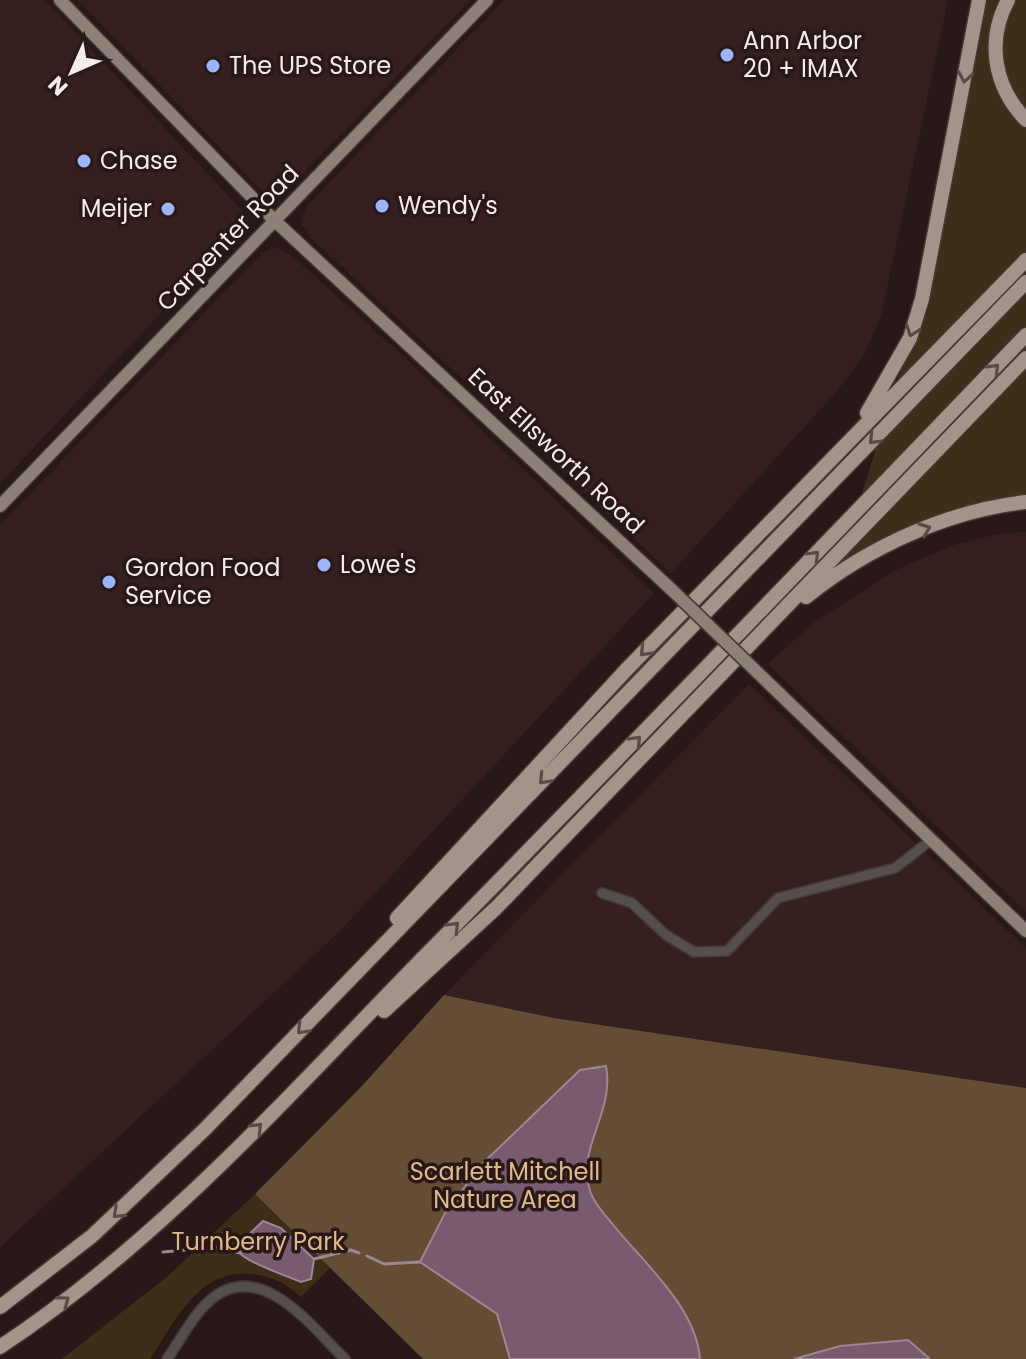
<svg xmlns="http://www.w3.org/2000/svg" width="1026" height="1359" viewBox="0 0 1026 1359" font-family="Poppins,sans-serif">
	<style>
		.built { fill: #35201f }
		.green { fill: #3e2d19 }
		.forest { fill: #634d34 }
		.water { fill: #785b6f; stroke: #9e8694; stroke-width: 2 }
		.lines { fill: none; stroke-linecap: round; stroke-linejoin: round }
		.stream { stroke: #9e8694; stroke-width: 3 }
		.minor-casing { stroke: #453736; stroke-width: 12 }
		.major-casing { stroke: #453736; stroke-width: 15 }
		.highway-casing { stroke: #453736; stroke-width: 17 }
		.minor { stroke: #554f4c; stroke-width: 9 }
		.major { stroke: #8d8079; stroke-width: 12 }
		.highway { stroke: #a4938b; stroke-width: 14 }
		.major-bridge-casing { stroke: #453736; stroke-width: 15; stroke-linecap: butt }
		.major-bridge { stroke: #8d8079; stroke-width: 12 }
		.oneway { stroke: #5a4a46 }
		.poi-dot { fill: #9bb5fd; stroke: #281918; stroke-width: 3 }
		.labels { text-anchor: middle; stroke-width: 7; stroke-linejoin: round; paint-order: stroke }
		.poi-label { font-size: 24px; fill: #f6eceb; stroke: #281918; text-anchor: start }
		.street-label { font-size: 24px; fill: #f6eceb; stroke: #281918 }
		.park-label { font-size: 24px; fill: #e1b888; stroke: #281918 }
	</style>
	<rect width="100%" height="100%" fill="#281918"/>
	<!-- built -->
	<path class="built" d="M 0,0 L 45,0 L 250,219 L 0,483 Z
		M 78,0 L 470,0 L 294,183 L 274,195 L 261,190 Z
		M 504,0 L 948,0 L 881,316 L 864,355 L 838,390 L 671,573 L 310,237 L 301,224 L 306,207 Z
		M 276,247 L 292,256 L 400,353 L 654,593 L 340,931 L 0,1247 L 0,525 L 263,252 Z
		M 1026,532 L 1026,912 L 768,664 L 813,623 L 898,569 L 954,545 L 998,534 Z
		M 749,684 L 1026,948 L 1026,1088 L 554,1018 L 444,995 Z"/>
	<!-- green -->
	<path class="green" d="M 986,0 L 1026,0 L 1026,496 L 932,518 L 841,562 L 896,383 L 928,310 Z
		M 255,1194 L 330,1268 L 301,1297 C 287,1284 269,1275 250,1274 C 198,1269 175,1322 150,1359 L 62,1359 L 168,1276 Z"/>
	<!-- forest -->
	<path class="forest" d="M 444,995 L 554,1018 L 1026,1088 L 1026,1359 L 423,1359 L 255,1194 L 361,1087 Z"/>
	<!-- water -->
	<path class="water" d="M 606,1066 C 615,1113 576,1147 590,1191 C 594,1204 607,1217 615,1227 C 646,1265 696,1308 700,1359 L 510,1359 L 497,1314 L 420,1262 L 445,1213 L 482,1164 L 580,1070 Z
		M 263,1221 L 281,1228 L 314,1259 L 311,1279 L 301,1282 C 287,1276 246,1262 240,1253 L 241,1242 Z
		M 908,1340 L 930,1359 L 794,1359 L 840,1346 Z"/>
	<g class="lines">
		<!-- stream -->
		<path class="stream" d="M 163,1252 L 219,1247 L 240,1253
			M 367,1256 L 384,1264 L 420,1262
			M 314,1259 L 351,1250 L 359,1253"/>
		<defs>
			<path id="minor" d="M 602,893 L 632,903 L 666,935 L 694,952 L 727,951 L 778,898 L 895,868 L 931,840
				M 167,1359 C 180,1341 191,1318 207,1303 C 258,1254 311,1326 345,1359"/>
			<path id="major" d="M 60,0 L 275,221 L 673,591
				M 0,506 L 487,0
				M 757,672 L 1026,931"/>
			<path id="highway" d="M 1008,0 C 986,41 994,87 1026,120
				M 867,413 L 910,338 L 922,299 L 979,0
				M 806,597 C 868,547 947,511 1026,502
				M 397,918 L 626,670 L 1026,260
				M 384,1011 L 496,908 L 1026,358
				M 0,1307 L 92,1236 L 205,1129 L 1026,282
				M 0,1347 C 160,1241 288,1096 421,960 C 624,754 825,544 1026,335"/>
		</defs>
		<!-- minor casing -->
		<use href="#minor" class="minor-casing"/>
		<!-- major casing -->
		<use href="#major" class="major-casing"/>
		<!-- highway casing -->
		<use href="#highway" class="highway-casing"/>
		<!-- minor -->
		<use href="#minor" class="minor"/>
		<!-- major -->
		<use href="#major" class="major"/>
		<!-- highway -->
		<use href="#highway" class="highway"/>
		<defs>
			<path id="major-bridge" d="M 673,591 L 757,672"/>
		</defs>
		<!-- major-bridge casing -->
		<use href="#major-bridge" class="major-bridge-casing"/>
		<!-- major-bridge -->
		<use href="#major-bridge" class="major-bridge"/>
	</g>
	<!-- one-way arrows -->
	<defs><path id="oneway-chevron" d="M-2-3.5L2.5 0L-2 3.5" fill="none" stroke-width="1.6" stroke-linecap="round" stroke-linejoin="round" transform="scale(2)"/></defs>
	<g class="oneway">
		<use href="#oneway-chevron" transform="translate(965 77) rotate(100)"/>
		<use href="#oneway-chevron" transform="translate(912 331) rotate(109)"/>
		<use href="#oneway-chevron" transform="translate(994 369) rotate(-46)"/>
		<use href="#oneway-chevron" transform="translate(874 439) rotate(134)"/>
		<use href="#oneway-chevron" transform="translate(925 529) rotate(-21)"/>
		<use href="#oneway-chevron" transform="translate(814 556) rotate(-46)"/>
		<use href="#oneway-chevron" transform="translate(645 651) rotate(134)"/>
		<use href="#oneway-chevron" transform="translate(636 741) rotate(-46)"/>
		<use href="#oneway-chevron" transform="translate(544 779) rotate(134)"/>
		<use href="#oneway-chevron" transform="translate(454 927) rotate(-46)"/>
		<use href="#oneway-chevron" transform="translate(302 1029) rotate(134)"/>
		<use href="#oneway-chevron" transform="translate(257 1128) rotate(-45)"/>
		<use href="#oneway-chevron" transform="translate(118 1213) rotate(137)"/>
		<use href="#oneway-chevron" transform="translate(64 1301) rotate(-37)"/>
	</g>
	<!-- markers -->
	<g class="poi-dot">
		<circle cx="727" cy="55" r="8"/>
		<circle cx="213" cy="66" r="8"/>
		<circle cx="84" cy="161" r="8"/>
		<circle cx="382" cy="206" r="8"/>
		<circle cx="168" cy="209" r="8"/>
		<circle cx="324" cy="565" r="8"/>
		<circle cx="109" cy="582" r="8"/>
	</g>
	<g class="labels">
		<!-- poi labels -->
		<g class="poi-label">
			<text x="743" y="49">Ann Arbor<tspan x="743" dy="28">20 + IMAX</tspan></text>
			<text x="229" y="74">The UPS Store</text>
			<text x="100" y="169">Chase</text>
			<text x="398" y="214">Wendy's</text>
			<text x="152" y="217" text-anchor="end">Meijer</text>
			<text x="340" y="573">Lowe's</text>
			<text x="125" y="576">Gordon Food<tspan x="125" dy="28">Service</tspan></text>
		</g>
		<!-- street labels -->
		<g class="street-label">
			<text transform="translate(228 238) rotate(-46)" y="8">Carpenter Road</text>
			<text transform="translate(556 451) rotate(43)" y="8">East Ellsworth Road</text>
		</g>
		<!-- park labels -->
		<g class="park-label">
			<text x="505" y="1180">Scarlett Mitchell<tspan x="505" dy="28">Nature Area</tspan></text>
			<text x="258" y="1250">Turnberry Park</text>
		</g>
	</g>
	<!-- north arrow -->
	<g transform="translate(72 72) rotate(225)" stroke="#281918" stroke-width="6" paint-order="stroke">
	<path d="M0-6L14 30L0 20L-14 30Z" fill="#f6eceb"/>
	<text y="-12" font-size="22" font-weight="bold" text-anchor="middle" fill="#f6eceb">N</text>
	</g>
</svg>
